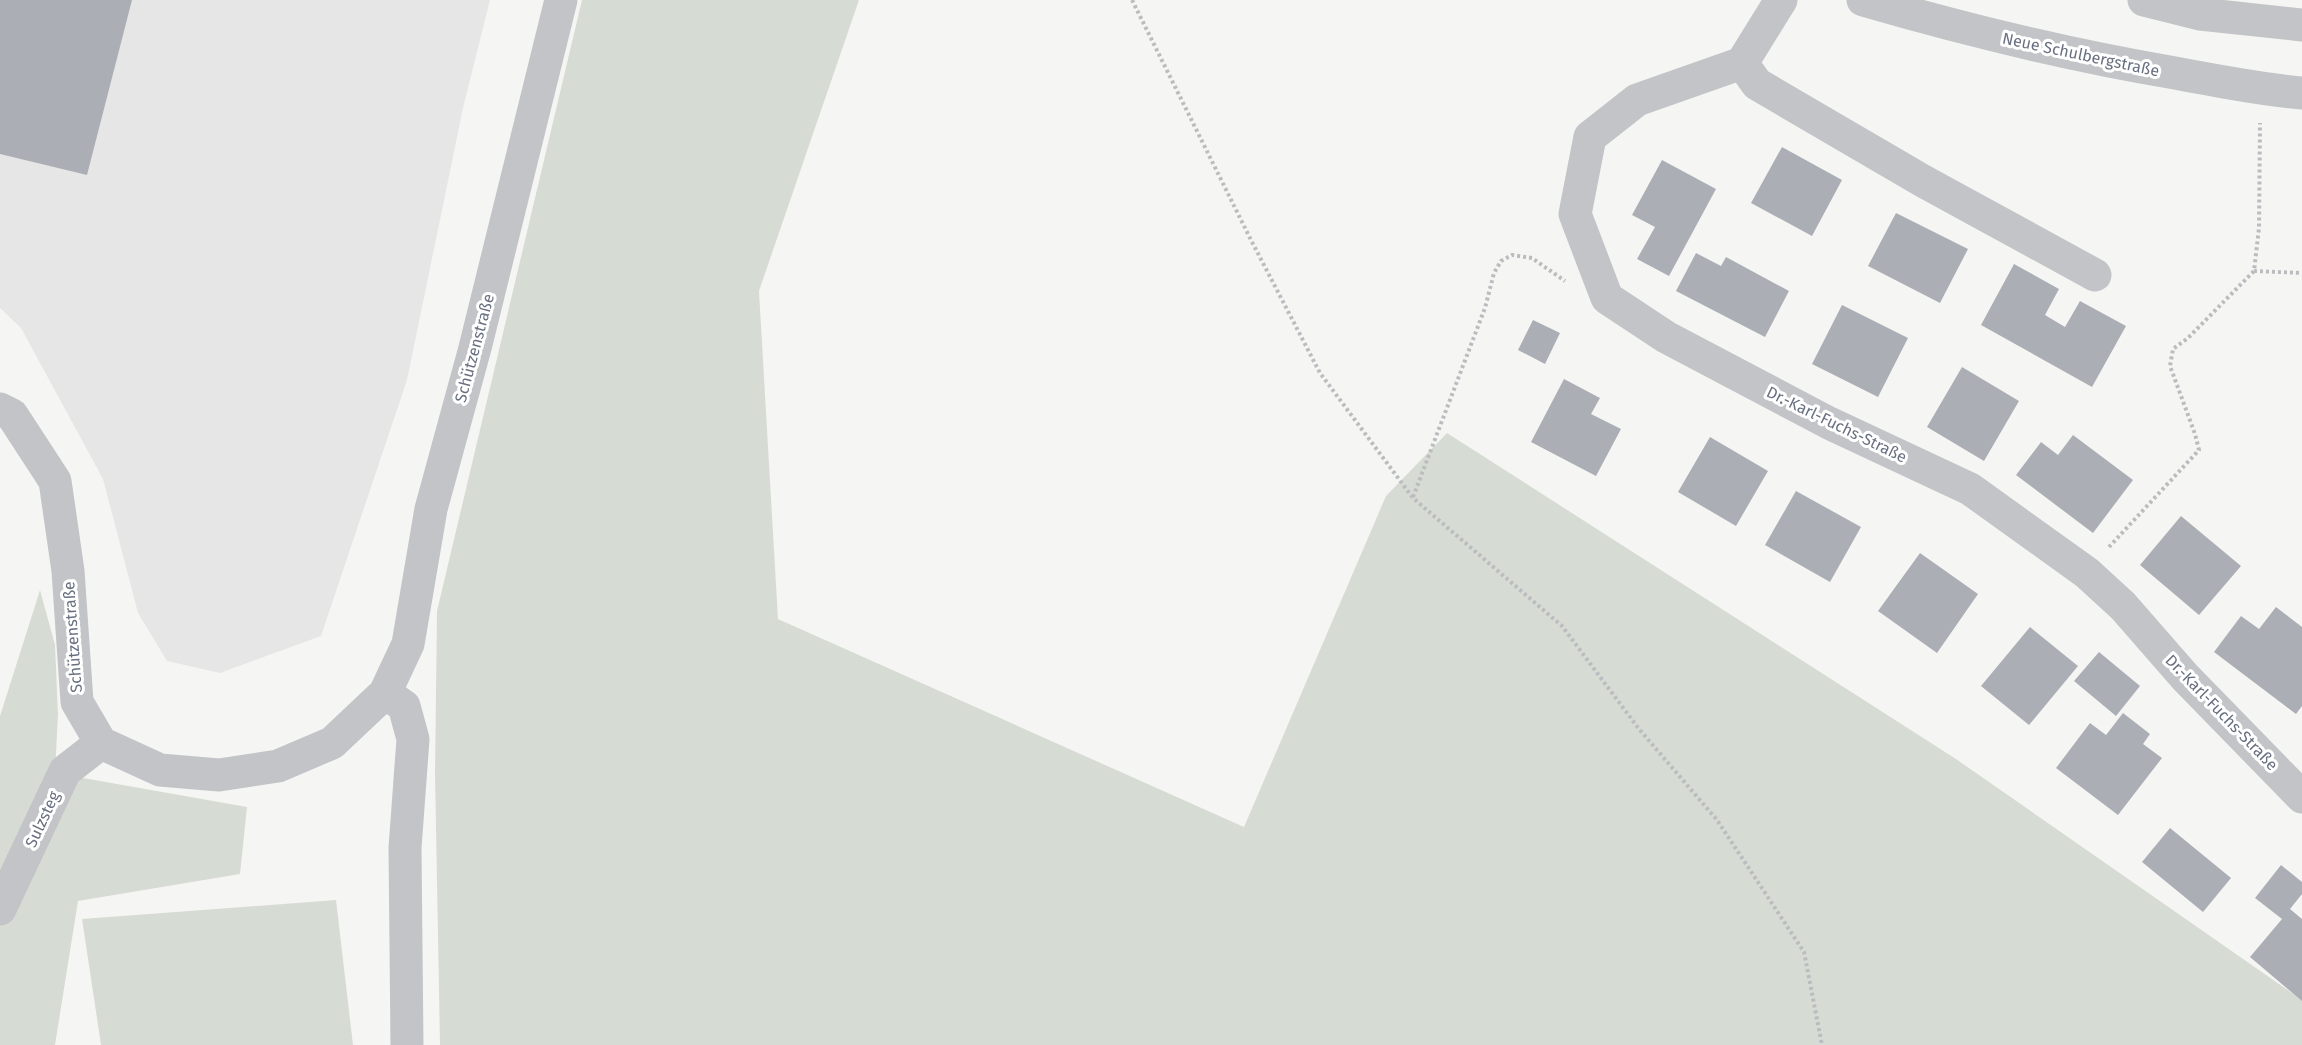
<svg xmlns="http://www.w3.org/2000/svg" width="2302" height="1045" viewBox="0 0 2302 1045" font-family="'Fira Sans',sans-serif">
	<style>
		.built { fill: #e6e6e6 }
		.green { fill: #d6dcd4 }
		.building { fill: #abafb5 }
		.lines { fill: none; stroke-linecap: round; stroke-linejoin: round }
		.path { stroke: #bbbcbf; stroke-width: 4; stroke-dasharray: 3 3; stroke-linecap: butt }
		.minor { stroke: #c2c4c7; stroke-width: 33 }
		.labels { text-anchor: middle; stroke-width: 6; stroke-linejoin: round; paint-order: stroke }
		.street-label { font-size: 16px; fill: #687080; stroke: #fff }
	</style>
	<rect width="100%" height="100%" fill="#f5f6f3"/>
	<!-- built -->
	<path class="built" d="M 0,0 L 490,0 L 463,108 L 407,380 L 321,636 L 220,673 L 167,661 L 138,613 L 103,479 L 21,328 L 0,308 Z"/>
	<!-- green -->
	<path class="green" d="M 582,0 L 859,0 L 759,291 L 778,619 L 1244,827 L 1386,496 L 1447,433 L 1956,759 L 2302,1000 L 2302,1045 L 440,1045 L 435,773 L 437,611 Z
		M 40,590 L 55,645 L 58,714 L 55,773 L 247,807 L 240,874 L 78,901 L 55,1045 L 0,1045 L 0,716 Z
		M 336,900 L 353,1045 L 101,1045 L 82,919 Z"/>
	<!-- building -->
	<path class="building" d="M 0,0 L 132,0 L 87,175 L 0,154 Z
		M 1782,147 L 1842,180 L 1812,236 L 1751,203 Z
		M 1662,160 L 1716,189 L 1669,276 L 1637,259 L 1655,227 L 1632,215 Z
		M 1896,213 L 1968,249 L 1940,303 L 1868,266 Z
		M 1696,253 L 1721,266 L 1726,257 L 1789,291 L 1765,337 L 1676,291 Z
		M 2014,264 L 2059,289 L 2045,315 L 2065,327 L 2080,301 L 2126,326 L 2092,387 L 1981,325 Z
		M 1842,305 L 1908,338 L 1878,397 L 1812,364 Z
		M 1533,320 L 1560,333 L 1545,364 L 1518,350 Z
		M 1962,367 L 2019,401 L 1984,461 L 1927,427 Z
		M 1564,379 L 1600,398 L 1591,414 L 1621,429 L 1596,476 L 1531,442 Z
		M 2073,435 L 2133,480 L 2093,533 L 2016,475 L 2041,442 L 2058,455 Z
		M 1710,437 L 1768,471 L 1736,526 L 1678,492 Z
		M 1796,491 L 1861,527 L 1830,582 L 1765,545 Z
		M 2181,516 L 2241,566 L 2199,615 L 2140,565 Z
		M 1920,553 L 1978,594 L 1937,653 L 1878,611 Z
		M 2276,607 L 2302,627 L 2302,706 L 2296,714 L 2214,652 L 2241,616 L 2259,629 Z
		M 2030,627 L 2078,666 L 2029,725 L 1981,686 Z
		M 2099,652 L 2140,686 L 2116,716 L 2074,681 Z
		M 2123,713 L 2150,734 L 2143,744 L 2162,758 L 2118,815 L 2056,768 L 2090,723 L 2106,735 Z
		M 2170,828 L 2231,878 L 2203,912 L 2142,862 Z
		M 2281,865 L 2302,882 L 2302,894 L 2290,909 L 2302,919 L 2302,1001 L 2250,957 L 2282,919 L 2255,898 Z"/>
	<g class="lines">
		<!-- path -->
		<path class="path" d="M 1132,0 L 1251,240 L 1320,373 L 1413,498 L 1562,626 L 1639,729 L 1717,820 L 1804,952 L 1822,1045
			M 2254,271 L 2302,273
			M 1413,497 L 1485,308 L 1494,273 L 1501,261 L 1512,255 L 1532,258 L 1565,281
			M 2109,547 L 2199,450 L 2195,434 L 2170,366 L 2173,349 L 2188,338 L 2254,271 L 2259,228 L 2260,123"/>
		<!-- minor -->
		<path class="minor" d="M 1781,0 L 1742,63 L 1637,100 L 1590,137 L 1575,214 L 1607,298 L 1666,337 L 1829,423 L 1970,489 L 2087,573 L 2123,606 L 2185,677 L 2302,797
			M 1863,0 C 1966,30 2069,55 2175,73 C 2217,81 2259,89 2302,93
			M 2144,0 L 2200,14 L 2302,25
			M 1742,63 L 1757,84 L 1923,181 L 2095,275
			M 0,409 L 12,415 L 55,481 L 68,571 L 77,702 L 101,743 L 160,770 L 219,775 L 278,766 L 332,743 L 385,693 L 408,644 L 431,509 L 475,348 L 561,0
			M 385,693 L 404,706 L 413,739 L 405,848 L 407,1045
			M 0,909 L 65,771 L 101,743"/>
	</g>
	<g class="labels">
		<!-- street labels -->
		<g class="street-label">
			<text transform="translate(2081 54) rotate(12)" y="6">Neue Schulbergstraße</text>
			<text transform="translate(474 348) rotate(-75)" y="6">Schützenstraße</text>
			<text transform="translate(1837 424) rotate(26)" y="6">Dr.-Karl-Fuchs-Straße</text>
			<text transform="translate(72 637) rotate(-94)" y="6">Schützenstraße</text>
			<text transform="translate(2222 712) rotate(46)" y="6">Dr.-Karl-Fuchs-Straße</text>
			<text transform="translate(42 819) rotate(-65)" y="6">Sulzsteg</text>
		</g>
	</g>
</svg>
